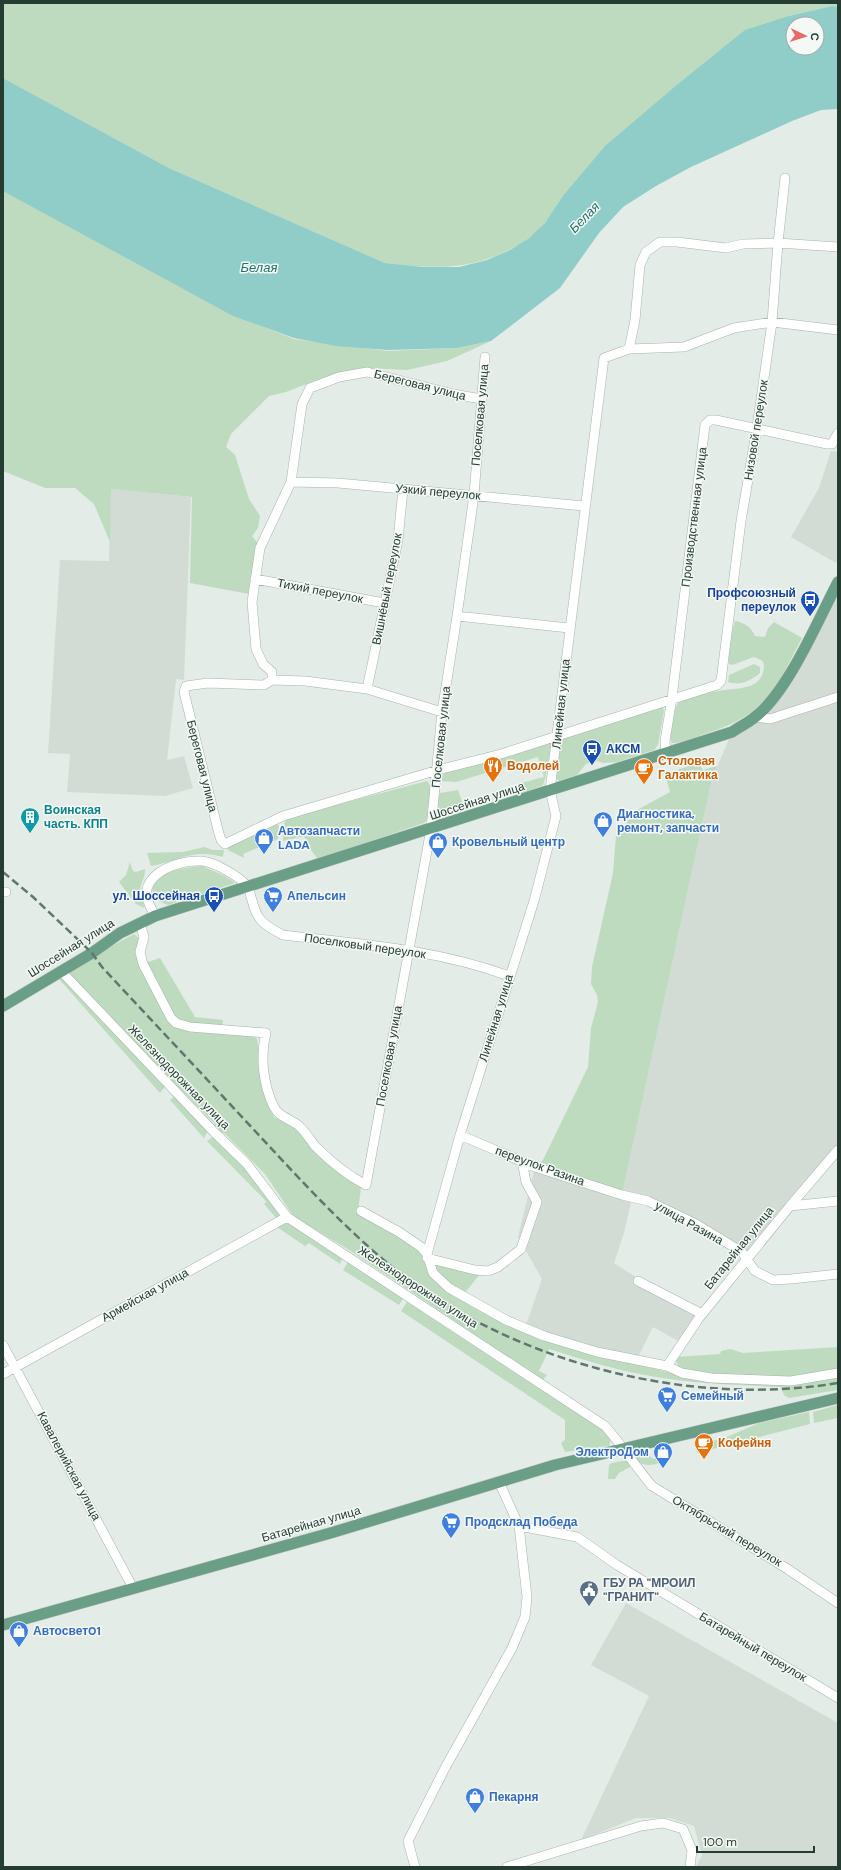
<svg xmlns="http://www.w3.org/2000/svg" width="841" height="1870" viewBox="0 0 841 1870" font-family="'DM Sans',sans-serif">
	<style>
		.built { fill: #d2dcd5 }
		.green { fill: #bedbc0 }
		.water { fill: #90cdc9; fill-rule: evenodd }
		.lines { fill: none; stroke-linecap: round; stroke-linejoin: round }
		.minor-casing { stroke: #a6b4ac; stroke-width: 10 }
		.major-casing { stroke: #c2c8c5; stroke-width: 12 }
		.minor { stroke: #fff; stroke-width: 9 }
		.major { stroke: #6b9e86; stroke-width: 11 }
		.rail { stroke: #5f776c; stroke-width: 2.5; stroke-dasharray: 8 4; stroke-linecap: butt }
		.labels { text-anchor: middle; stroke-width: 3; stroke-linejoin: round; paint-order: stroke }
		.street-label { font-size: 12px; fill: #243c31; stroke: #f4f9f5 }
		.transit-label { font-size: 12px; font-weight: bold; fill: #164399; stroke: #f4f9f5; text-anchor: end }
		.food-label { font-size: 12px; font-weight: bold; fill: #c56008; stroke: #f4f9f5; text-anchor: start }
		.culture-label { font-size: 12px; font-weight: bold; fill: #0d838f; stroke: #f4f9f5; text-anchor: start }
		.shop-label { font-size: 12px; font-weight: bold; fill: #366cbe; stroke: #f4f9f5; text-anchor: start }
		.service-label { font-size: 12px; font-weight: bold; fill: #4e5e75; stroke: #f4f9f5; text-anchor: start }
		.water-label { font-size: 13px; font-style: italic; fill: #237370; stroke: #f4f9f5 }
	</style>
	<rect width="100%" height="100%" fill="#e3ece6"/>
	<!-- built -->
	<path class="built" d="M 831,451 L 838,452 L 838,560 L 836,563 L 791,537 L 819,488 Z
		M 111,489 L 191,497 L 184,680 L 176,679 L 167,760 L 184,756 L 193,788 L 165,796 L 67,792 L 70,754 L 48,753 L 60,560 L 109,561 Z
		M 838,588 L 838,1150 L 747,1260 L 696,1224 L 632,1197 L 624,1233 L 614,1263 L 699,1318 L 682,1343 L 653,1327 L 636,1361 L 525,1328 L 542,1279 L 518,1237 L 535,1167 L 622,1195 L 712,779 L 732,732 L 775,696 Z
		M 626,1603 L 838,1723 L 838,1867 L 696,1867 L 702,1855 L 694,1826 L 670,1818 L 636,1818 L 581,1840 L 649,1696 L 591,1665 Z"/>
	<!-- green -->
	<path class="green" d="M 3,3 L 838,3 L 838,7 L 832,6 L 789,16 L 562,197 C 556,205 552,215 545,223 C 537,232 527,240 516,246 C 473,271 433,269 385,263 L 169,168 L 3,78 Z
		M 3,190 L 233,315 L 294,339 L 388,351 L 457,348 L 491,341 L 447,361 L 407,370 L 366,368 L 317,380 L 286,392 L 269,396 L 231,434 L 226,447 L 235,455 L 249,499 L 260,516 L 258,528 L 252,536 L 259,545 L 249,594 L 190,583 L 192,497 L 111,489 L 110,542 L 94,504 L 75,488 L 45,488 L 3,471 Z
		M 735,621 C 745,623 751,627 755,636 L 765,637 L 768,628 L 774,622 L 802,638 C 775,689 767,714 707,733 C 696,737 684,743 672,743 C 667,736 673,709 679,702 C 692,697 709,692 724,690 C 741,688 763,689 764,666 C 764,660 759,659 754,657 L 732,665 L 729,664 L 728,645 Z
		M 754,664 L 760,667 L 760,673 C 750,681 740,686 728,682 L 729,675 Z
		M 661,707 L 663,708 L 664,711 L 658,745 L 654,750 L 617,762 L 604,763 L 597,761 L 586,764 L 577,775 L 560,781 L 553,777 L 559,741 L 562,737 Z
		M 552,741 L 545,779 L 543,785 C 532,790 519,796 508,794 L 518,784 L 544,777 L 538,757 L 456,782 L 442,781 L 442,775 L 449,771 Z
		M 698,763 L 703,770 L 717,766 L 712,779 L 622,1195 L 535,1167 L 543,1160 L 588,1067 L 591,1028 L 598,1002 L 597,995 L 591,984 L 592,967 L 613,873 L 616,836 L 637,810 L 670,792 L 665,774 Z
		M 427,781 L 431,786 L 428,819 L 424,823 L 318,859 L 310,849 L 304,836 L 283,841 L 284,824 L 287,818 Z
		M 458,790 L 464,807 L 462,811 L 440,817 L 436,806 L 440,793 Z
		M 277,823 L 279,826 L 278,839 L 243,854 L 244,858 L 228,850 L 227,846 Z
		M 204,847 L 213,850 L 224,850 L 223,857 C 193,848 179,861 151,866 L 147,853 L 183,852 Z
		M 130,862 L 133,871 L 136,872 L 145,869 C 146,877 140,883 140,892 C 141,897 144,902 144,908 L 136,904 L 119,882 L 126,875 Z
		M 202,866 L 225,876 L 235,883 L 168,905 C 162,903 155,900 153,894 C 147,872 188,867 202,866 Z
		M 134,934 L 140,939 L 135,953 L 137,959 L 171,1021 L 250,1034 L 257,1039 C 261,1065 262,1095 275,1118 L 280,1117 L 288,1121 L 343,1173 L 345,1179 L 347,1177 L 361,1188 L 358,1211 L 421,1250 L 451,1292 L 591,1353 L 679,1375 L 747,1382 L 838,1375 L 838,1390 L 789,1398 L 784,1395 L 781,1387 C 739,1385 697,1384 656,1377 C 620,1371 583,1360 549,1349 L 539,1371 L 547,1375 L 543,1380 L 346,1248 L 294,1217 L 265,1174 L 224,1133 L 219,1132 L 214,1126 L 215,1124 L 133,1042 L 68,974 L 70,969 Z
		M 160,958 L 195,1017 L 223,1020 L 222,1027 L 180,1022 L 175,1019 L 147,964 L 148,962 Z
		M 58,978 L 64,979 L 164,1084 L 164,1088 L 160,1093 Z
		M 176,1095 L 207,1127 L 207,1133 L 204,1138 L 170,1100 Z
		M 214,1136 L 245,1167 L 281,1214 L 280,1218 L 277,1219 L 264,1204 L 266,1202 L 263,1198 L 207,1141 Z
		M 286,1222 L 289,1222 L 343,1256 L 340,1264 L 309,1243 L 305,1246 L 277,1227 Z
		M 349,1261 L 404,1297 L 399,1305 L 343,1270 Z
		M 436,1264 L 480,1274 L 464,1294 C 454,1287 436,1278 434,1265 Z
		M 407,1302 L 607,1432 L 611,1439 L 609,1446 L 565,1452 L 561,1443 L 565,1440 L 565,1420 L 401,1311 Z
		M 838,1347 L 838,1371 L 793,1378 L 742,1377 L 683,1370 L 679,1368 L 675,1357 L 720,1354 L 721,1351 L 730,1349 L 743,1353 Z
		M 838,1405 L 838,1418 L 814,1423 L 813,1412 Z
		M 809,1412 L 810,1424 L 697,1453 L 695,1445 L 698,1442 L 720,1440 L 759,1423 Z
		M 648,1454 L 653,1459 L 662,1456 L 664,1462 C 654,1465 644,1468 636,1459 L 638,1456 Z
		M 627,1460 L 631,1466 L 630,1467 L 619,1473 L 615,1479 L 608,1479 L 609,1465 L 612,1463 Z"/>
	<!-- water -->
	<path class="water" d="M 832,6 L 838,7 L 838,109 L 821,110 L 792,121 L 691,167 L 656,186 L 623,207 L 599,233 L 560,288 L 491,341 L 457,348 L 388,350 L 336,346 L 294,338 L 233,316 L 3,191 L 3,78 L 169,168 L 385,263 L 423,267 L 459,267 L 487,260 L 510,250 L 529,238 L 545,223 L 562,197 L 605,146 L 678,84 L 745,30 L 789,16 ZM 793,24 L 817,24 L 817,48 L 793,48 Z"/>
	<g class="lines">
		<defs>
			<path id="minor" d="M 629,349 L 635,320 L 640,265 L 646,252 L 660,242 L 677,242 L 726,248 L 743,244 L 778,243 L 838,247
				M 291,482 L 338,483 L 584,506
				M 255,579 L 384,603
				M 457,616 L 569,628
				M 272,680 L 272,672 L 263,664 L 256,649 L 252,602 L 260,548 L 291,482 L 302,404 L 310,388 L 339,377 L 367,372 L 453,394 L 481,399
				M 367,689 L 398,540 L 403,489
				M 442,712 L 367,689 L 305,681 L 272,680 L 264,685 L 208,683 L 186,686 L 184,692 L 218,830 L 221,840 L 225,844 L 283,816 L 438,770 L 501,754 L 717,685 L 721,681 L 741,521 L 757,427 L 772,322 L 778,243 L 785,178
				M 756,717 L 770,719 L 838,697
				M 666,753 L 665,741 L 672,698 L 705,425 L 710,420 L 716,420 L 827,444 L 832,444 L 838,433
				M 3,892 L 6,892
				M 155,916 C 150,906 142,894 150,882 C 160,867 184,860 202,861 C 214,862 239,876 247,886 C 250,889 250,896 252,900 C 257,921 264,925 283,935 C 359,944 436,949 509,976
				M 140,923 L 144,937 L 140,952 L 143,964 L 171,1018 L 176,1023 L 190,1027 L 266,1033 C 260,1056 263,1085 274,1107 C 278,1116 290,1119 298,1125 C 304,1130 310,1139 315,1146 C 330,1161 347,1175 366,1185 L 431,829 L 442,712 L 457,616 L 474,495 L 485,357
				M 61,971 L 214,1132 L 247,1164 L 287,1217 L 605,1426 C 622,1445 635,1466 652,1486 L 786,1568 L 838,1603
				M 460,1135 L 535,1167 L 622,1195 L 648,1201 L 696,1224 L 742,1252 L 755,1271 L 773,1280 L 791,1279 L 838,1274
				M 790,1206 L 838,1201
				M 361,1211 L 399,1232 L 421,1247 L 427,1254 L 433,1273 L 449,1288 L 506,1320 L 544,1336 L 597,1352 L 667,1366 L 682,1373 L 711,1378 L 791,1381 L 838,1373
				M 427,1254 L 460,1135 L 534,901 L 556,816 L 550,790 L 604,358 L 629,349 L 684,347 L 734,328 L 772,322 L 838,330
				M 427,1258 L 475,1270 L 488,1271 L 498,1267 L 521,1249 L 537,1202 L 526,1182 L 522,1161
				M 638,1281 L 702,1314
				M 3,1345 L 133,1588
				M 667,1366 L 699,1318 L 790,1206 L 838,1150
				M 3,1374 L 287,1217
				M 519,1526 L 577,1537 L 617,1565 L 838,1698
				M 415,1867 L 408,1841 L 445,1768 L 512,1648 L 525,1617 L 527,1597 L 519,1526 L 499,1482
				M 507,1867 L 641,1826 L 663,1823 L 683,1829 L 692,1850 L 690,1867"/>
			<path id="major" d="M 3,1006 L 92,953 L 120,933 L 155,916 L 732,732 C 739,727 748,723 755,717 C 788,692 818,620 838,582
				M 3,1625 L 334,1532 L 555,1465 L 838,1398"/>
		</defs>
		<!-- minor casing -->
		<use href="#minor" class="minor-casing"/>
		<!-- major casing -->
		<use href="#major" class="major-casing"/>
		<!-- minor -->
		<use href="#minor" class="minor"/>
		<!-- major -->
		<use href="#major" class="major"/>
		<!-- rail -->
		<path class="rail" d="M 3,872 L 33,897 L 92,953 L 102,967 C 153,1022 204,1076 255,1131 C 298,1177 342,1226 391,1266 C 511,1362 687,1408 838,1383"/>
	</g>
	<!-- icons -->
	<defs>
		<symbol id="bus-pin" viewBox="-11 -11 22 30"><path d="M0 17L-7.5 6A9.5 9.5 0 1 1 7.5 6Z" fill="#1a4fb4" stroke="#f4f9f5"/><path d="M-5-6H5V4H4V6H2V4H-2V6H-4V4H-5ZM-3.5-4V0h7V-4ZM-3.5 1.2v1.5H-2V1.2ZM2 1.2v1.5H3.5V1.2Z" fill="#fff"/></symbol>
		<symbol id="restaurant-pin" viewBox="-11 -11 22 30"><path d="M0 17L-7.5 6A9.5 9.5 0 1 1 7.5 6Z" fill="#e8710a" stroke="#f4f9f5"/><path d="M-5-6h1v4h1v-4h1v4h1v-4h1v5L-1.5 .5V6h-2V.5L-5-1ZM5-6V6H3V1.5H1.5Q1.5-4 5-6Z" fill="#fff"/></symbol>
		<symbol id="cafe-pin" viewBox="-11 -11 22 30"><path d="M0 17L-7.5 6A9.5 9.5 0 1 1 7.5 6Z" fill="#e8710a" stroke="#f4f9f5"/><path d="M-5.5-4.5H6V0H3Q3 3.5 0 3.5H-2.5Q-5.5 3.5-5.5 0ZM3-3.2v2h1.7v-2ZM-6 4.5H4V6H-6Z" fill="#fff"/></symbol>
		<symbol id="building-pin" viewBox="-11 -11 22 30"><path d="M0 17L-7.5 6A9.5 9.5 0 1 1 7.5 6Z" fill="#0f9aa8" stroke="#f4f9f5"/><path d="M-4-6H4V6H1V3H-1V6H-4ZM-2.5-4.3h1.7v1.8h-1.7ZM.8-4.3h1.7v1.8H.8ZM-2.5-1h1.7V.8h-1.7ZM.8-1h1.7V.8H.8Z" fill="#fff"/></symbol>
		<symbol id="shop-pin" viewBox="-11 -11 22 30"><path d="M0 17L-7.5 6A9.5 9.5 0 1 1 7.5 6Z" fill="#3f7fe0" stroke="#f4f9f5"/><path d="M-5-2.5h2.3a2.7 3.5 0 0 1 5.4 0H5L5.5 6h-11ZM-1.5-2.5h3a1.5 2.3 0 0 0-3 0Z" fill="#fff"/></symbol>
		<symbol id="supermarket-pin" viewBox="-11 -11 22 30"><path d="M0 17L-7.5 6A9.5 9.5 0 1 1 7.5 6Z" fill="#3f7fe0" stroke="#f4f9f5"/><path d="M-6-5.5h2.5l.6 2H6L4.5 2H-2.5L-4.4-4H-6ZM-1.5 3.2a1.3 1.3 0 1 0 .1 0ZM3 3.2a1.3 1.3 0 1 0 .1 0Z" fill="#fff"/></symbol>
		<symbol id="civic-pin" viewBox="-11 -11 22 30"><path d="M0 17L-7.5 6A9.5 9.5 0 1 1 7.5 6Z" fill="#5c6f8a" stroke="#f4f9f5"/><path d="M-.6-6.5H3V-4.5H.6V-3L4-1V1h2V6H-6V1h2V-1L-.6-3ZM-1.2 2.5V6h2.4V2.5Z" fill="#fff"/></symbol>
	</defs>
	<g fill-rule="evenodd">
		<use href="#bus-pin" x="799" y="589" width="22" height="30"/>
		<use href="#bus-pin" x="581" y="738" width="22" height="30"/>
		<use href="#restaurant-pin" x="482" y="755" width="22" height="30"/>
		<use href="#cafe-pin" x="633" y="757" width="22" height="30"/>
		<use href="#building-pin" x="19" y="806" width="22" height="30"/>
		<use href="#shop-pin" x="592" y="810" width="22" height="30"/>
		<use href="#shop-pin" x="253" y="827" width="22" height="30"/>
		<use href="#shop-pin" x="427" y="831" width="22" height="30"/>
		<use href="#bus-pin" x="203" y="885" width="22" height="30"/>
		<use href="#supermarket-pin" x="262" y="885" width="22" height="30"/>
		<use href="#supermarket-pin" x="656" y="1385" width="22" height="30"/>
		<use href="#cafe-pin" x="693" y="1432" width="22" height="30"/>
		<use href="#shop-pin" x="652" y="1441" width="22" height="30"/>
		<use href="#supermarket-pin" x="440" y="1511" width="22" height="30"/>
		<use href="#civic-pin" x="578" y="1579" width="22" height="30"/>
		<use href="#shop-pin" x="8" y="1620" width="22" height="30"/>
		<use href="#shop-pin" x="464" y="1786" width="22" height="30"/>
	</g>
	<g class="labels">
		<!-- street labels -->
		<g class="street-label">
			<text transform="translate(420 385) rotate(14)" y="4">Береговая улица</text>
			<text transform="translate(480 415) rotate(-85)" y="4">Поселковая улица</text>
			<text transform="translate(756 430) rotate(-81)" y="4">Низовой переулок</text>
			<text transform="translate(438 492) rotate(5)" y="4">Узкий переулок</text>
			<text transform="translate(694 517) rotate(-83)" y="4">Производственная улица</text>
			<text transform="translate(387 589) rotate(-79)" y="4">Вишнёвый переулок</text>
			<text transform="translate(320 591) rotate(11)" y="4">Тихий переулок</text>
			<text transform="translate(561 704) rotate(-84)" y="4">Линейная улица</text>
			<text transform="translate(441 737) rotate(-84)" y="4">Поселковая улица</text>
			<text transform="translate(202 766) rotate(76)" y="4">Береговая улица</text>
			<text transform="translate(477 801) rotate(-18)" y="4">Шоссейная улица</text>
			<text transform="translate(365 946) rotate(8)" y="4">Поселковый переулок</text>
			<text transform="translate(71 948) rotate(-32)" y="4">Шоссейная улица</text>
			<text transform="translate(496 1018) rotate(-73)" y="4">Линейная улица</text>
			<text transform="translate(389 1056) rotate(-80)" y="4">Поселковая улица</text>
			<text transform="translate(179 1077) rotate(46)" y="4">Железнодорожная улица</text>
			<text transform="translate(540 1166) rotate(20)" y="4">переулок Разина</text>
			<text transform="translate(689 1223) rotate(29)" y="4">улица Разина</text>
			<text transform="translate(739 1248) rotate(-51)" y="4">Батарейная улица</text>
			<text transform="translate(418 1287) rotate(33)" y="4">Железнодорожная улица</text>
			<text transform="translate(145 1295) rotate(-29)" y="4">Армейская улица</text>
			<text transform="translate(69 1466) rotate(62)" y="4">Кавалерийская улица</text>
			<text transform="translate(311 1524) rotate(-16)" y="4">Батарейная улица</text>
			<text transform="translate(727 1531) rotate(31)" y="4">Октябрьский переулок</text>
			<text transform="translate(753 1647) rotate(31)" y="4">Батарейный переулок</text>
		</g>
		<!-- transit labels -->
		<g class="transit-label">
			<text x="796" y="597">Профсоюзный<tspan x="796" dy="14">переулок</tspan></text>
			<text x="606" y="753" text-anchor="start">АКСМ</text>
			<text x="200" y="900">ул. Шоссейная</text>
		</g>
		<!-- food labels -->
		<g class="food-label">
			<text x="658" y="765">Столовая<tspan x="658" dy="14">Галактика</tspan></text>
			<text x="507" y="770">Водолей</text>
			<text x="718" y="1447">Кофейня</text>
		</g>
		<!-- culture labels -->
		<g class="culture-label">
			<text x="44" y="814">Воинская<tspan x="44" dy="14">часть. КПП</tspan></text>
		</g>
		<!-- shop labels -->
		<g class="shop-label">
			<text x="617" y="818">Диагностика,<tspan x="617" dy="14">ремонт, запчасти</tspan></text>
			<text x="278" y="835">Автозапчасти<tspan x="278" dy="14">LADA</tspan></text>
			<text x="452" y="846">Кровельный центр</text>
			<text x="287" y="900">Апельсин</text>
			<text x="681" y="1400">Семейный</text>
			<text x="649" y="1456" text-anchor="end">ЭлектроДом</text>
			<text x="465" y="1526">Продсклад Победа</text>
			<text x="33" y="1635">Автосвет01</text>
			<text x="489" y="1801">Пекарня</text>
		</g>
		<!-- service labels -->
		<g class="service-label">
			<text x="603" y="1587">ГБУ РА "МРОИЛ<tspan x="603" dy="14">"ГРАНИТ"</tspan></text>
		</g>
		<!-- water labels -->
		<g class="water-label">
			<text transform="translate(584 217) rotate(-46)" y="5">Белая</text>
			<text x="259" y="272">Белая</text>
		</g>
	</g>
	<!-- border -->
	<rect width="841" height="1870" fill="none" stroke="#243c31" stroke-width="8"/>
	<!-- north arrow -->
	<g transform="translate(805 36) rotate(94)"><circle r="19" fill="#f4f9f5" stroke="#a1ada7"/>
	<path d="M0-3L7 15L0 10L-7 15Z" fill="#e76b66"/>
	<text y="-6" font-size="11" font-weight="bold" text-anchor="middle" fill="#243c31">С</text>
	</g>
	<!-- scale -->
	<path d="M697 1846v6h117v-6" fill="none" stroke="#243c31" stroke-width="2"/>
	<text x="703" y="1846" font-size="12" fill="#243c31" stroke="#f4f9f5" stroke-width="3" paint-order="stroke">100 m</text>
</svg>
